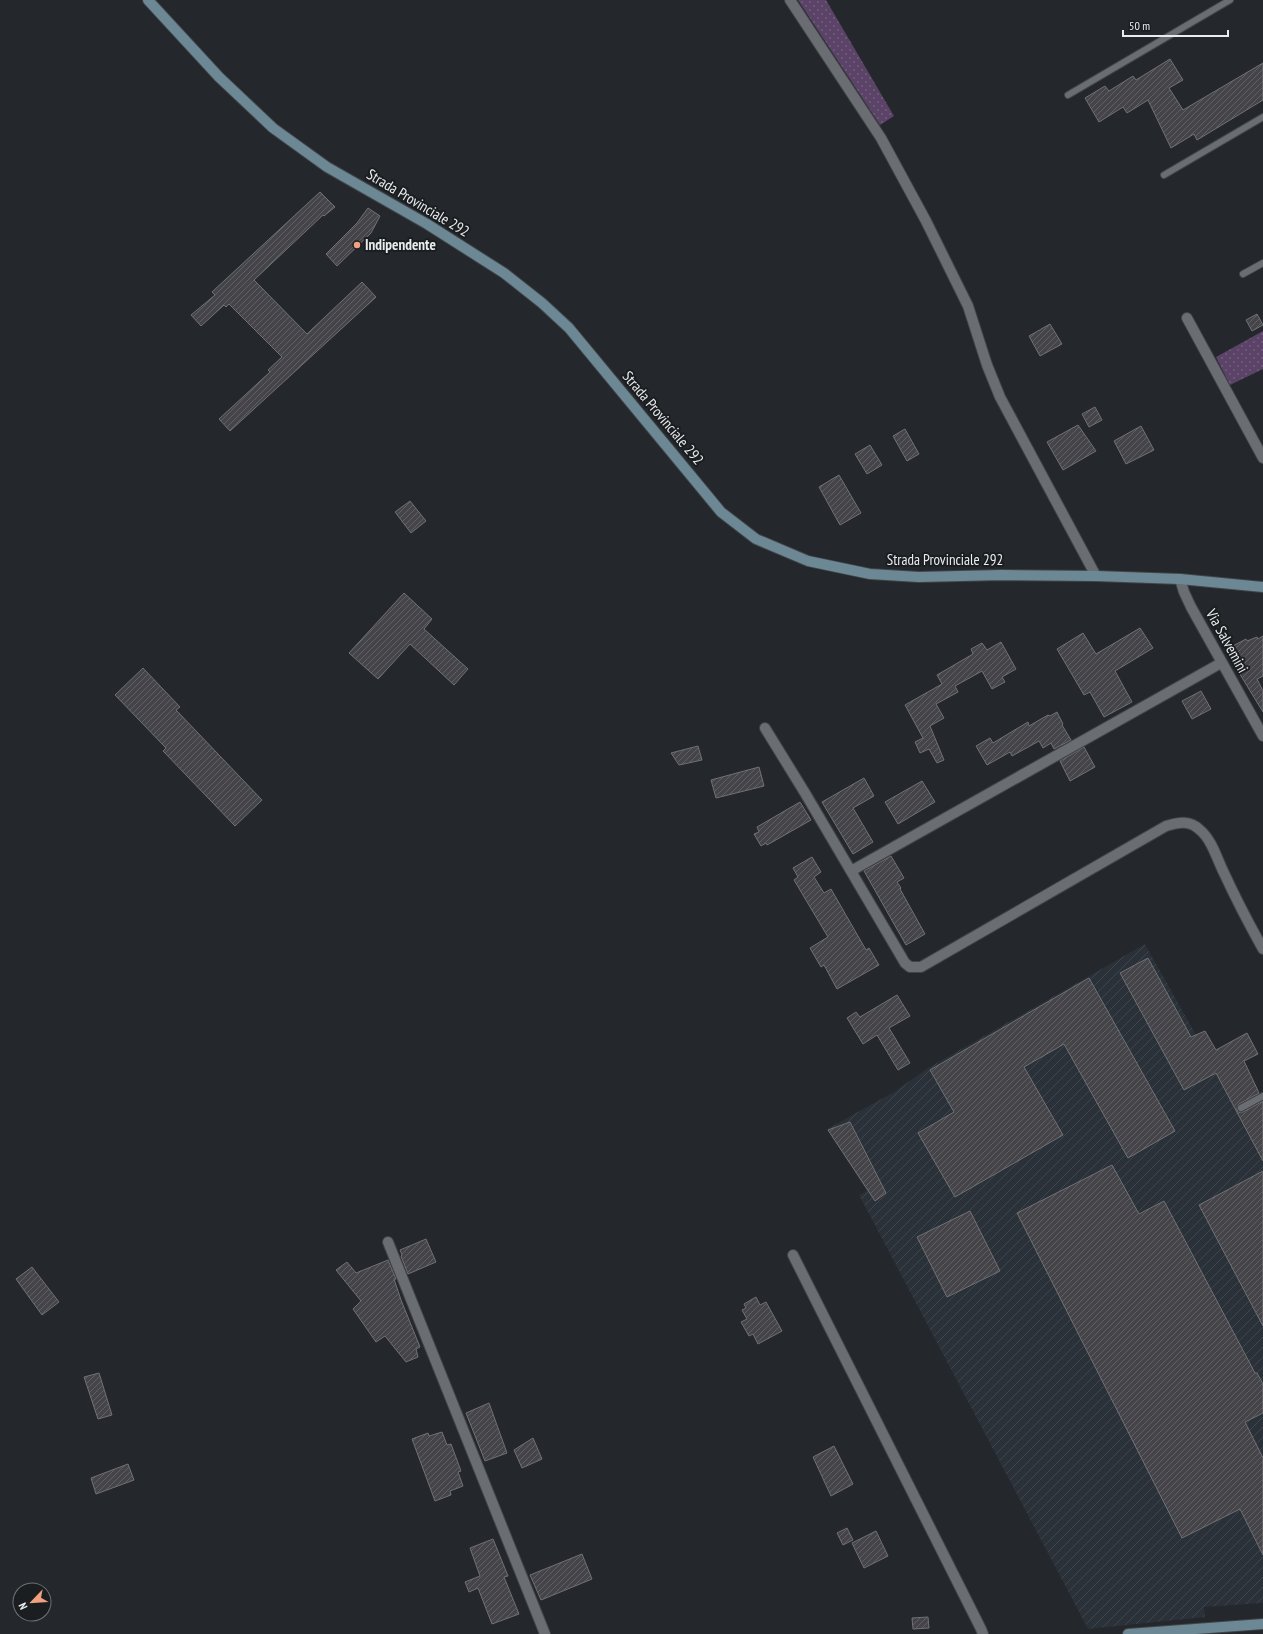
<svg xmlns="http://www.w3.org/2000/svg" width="1263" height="1634" viewBox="0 0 1263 1634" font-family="'PT Sans Narrow',sans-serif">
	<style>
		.industrial { fill: url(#industrial-furrows) }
		.grass { fill: url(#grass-dots) }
		.building { fill: url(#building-hatch); stroke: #707176 }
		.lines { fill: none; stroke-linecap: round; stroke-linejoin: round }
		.lane-casing { stroke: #424548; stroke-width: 8 }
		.street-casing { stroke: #424548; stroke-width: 12 }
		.secondary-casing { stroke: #424548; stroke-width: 12 }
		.lane { stroke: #6a6e72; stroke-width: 6 }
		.street { stroke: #6a6e72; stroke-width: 10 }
		.secondary { stroke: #6c8894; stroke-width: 10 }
		.poi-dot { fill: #f2a17e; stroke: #1b1e21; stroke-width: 1.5 }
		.labels { text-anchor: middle; stroke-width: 4; stroke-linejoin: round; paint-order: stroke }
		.street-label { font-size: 15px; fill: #eaecee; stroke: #1b1e21 }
		.poi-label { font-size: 15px; font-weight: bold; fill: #eaecee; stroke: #1b1e21; text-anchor: start }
	</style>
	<defs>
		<pattern id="industrial-furrows" width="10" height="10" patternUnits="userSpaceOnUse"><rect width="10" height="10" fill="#2a3139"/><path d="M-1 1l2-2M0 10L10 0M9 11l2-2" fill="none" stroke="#3f454c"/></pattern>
		<pattern id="grass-dots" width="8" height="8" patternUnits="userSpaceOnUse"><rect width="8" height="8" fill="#5b4267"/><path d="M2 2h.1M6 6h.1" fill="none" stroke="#735d7d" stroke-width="1.8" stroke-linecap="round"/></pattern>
		<pattern id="building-hatch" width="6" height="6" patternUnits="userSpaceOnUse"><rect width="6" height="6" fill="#444449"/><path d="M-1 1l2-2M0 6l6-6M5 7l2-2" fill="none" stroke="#5f5f64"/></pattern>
	</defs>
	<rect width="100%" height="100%" fill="#24272b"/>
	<!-- industrial -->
	<path class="industrial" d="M 1145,944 L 1205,1051 L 1263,1161 L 1263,1603 L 1204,1607 L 1205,1617 L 1088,1629 L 859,1195 L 867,1191 L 827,1129 L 894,1092 L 928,1068 Z"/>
	<!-- grass -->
	<path class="grass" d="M 798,0 L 826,0 L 894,116 L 880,125 Z
		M 1263,331 L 1263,369 L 1230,385 L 1216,357 Z"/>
	<!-- building -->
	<path class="building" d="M 1170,59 L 1183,80 L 1169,88 L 1183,110 L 1263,63 L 1263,100 L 1197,140 L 1194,134 L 1171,148 L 1148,100 L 1127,113 L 1123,107 L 1099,122 L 1085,98 L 1105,86 L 1109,91 L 1133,76 L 1136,80 Z
		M 320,192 L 335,207 L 324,216 L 323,215 L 254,280 L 307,334 L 362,282 L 376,297 L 230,431 L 219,419 L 270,372 L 268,370 L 282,357 L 229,304 L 226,307 L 224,305 L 201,326 L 191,315 L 215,295 L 212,292 Z
		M 368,208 L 380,216 L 371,233 L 337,266 L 326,254 L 357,223 Z
		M 1257,314 L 1263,325 L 1252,331 L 1246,320 Z
		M 1050,324 L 1062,344 L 1040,356 L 1029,336 Z
		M 1095,407 L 1102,420 L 1089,427 L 1082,414 Z
		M 1078,425 L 1096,451 L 1063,470 L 1047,442 Z
		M 1141,426 L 1154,450 L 1126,464 L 1114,441 Z
		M 905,429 L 919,454 L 907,461 L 893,436 Z
		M 870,445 L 882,465 L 867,474 L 855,454 Z
		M 839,475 L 861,513 L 840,525 L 819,487 Z
		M 410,501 L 426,521 L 411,533 L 395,512 Z
		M 404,593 L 432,619 L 424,629 L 468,669 L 454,685 L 410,644 L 378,679 L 349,653 Z
		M 1140,628 L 1153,648 L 1115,671 L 1132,702 L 1104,717 L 1090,692 L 1084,695 L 1057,649 L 1083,633 L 1096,654 Z
		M 1263,636 L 1263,676 L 1257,679 L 1263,691 L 1263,712 L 1238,671 L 1242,668 L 1231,647 L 1246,639 L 1247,641 L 1257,637 L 1258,639 Z
		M 1001,642 L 1016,669 L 1002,677 L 1005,682 L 992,689 L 982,671 L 955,686 L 958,692 L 936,704 L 944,718 L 930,726 L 944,760 L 937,763 L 929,749 L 920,753 L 915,742 L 923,738 L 905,705 L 942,684 L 937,675 L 973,654 L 971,649 L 982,643 L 987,650 Z
		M 143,668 L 180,707 L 176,710 L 262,800 L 235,826 L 163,751 L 166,748 L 115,695 Z
		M 1201,691 L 1211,709 L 1192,719 L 1182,701 Z
		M 1057,712 L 1063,724 L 1062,725 L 1071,740 L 1054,749 L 1051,743 L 1043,748 L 1039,741 L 1012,756 L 1010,752 L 987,765 L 976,746 L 990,738 L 993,743 L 1028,722 L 1029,726 L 1048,715 L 1050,716 Z
		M 698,746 L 702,760 L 679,765 L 671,753 Z
		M 1084,747 L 1095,767 L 1070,781 L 1060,761 Z
		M 759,767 L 764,786 L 716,798 L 711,780 Z
		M 864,778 L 874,796 L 853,808 L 873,842 L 853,854 L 822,802 Z
		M 922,781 L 935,802 L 898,824 L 885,802 Z
		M 800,802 L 811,820 L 767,845 L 766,843 L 761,846 L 754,834 L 759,832 L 757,827 Z
		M 891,856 L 904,878 L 897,882 L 901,888 L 900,889 L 925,934 L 906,945 L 864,871 Z
		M 812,857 L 821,872 L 814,877 L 824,893 L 831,889 L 866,950 L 869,948 L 879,965 L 837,989 L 824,965 L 821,967 L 810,948 L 828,937 L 794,880 L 798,877 L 793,868 Z
		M 1148,958 L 1191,1037 L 1205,1031 L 1216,1050 L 1247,1033 L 1258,1054 L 1244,1061 L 1259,1093 L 1239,1104 L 1237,1108 L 1238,1112 L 1243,1112 L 1263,1101 L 1263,1161 L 1216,1073 L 1184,1090 L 1120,973 Z
		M 1089,978 L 1175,1131 L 1128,1158 L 1064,1044 L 1024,1067 L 1063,1135 L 955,1197 L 918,1133 L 954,1112 L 930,1070 Z
		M 897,995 L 910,1016 L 889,1028 L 910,1063 L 898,1070 L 877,1035 L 863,1044 L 847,1018 L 856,1012 L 860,1017 Z
		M 850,1122 L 886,1193 L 875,1201 L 828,1130 Z
		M 1112,1165 L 1139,1214 L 1164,1201 L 1255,1373 L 1257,1373 L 1263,1384 L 1263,1413 L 1245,1422 L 1263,1458 L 1263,1555 L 1240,1509 L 1182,1538 L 1017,1213 Z
		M 1263,1171 L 1263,1326 L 1199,1205 Z
		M 970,1211 L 1000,1271 L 947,1297 L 917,1237 Z
		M 426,1239 L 436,1262 L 408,1274 L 401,1256 L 402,1255 L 400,1250 Z
		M 388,1260 L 396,1279 L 394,1279 L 401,1300 L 420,1347 L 416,1349 L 418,1357 L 406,1362 L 385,1336 L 376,1342 L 353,1309 L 361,1301 L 336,1270 L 347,1262 L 356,1273 Z
		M 32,1267 L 59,1302 L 42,1315 L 16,1279 Z
		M 756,1297 L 760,1305 L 766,1302 L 782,1331 L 758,1344 L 753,1334 L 749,1336 L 741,1322 L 747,1319 L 742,1310 L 746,1308 L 744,1304 Z
		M 99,1373 L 112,1415 L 98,1419 L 84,1377 Z
		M 489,1403 L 507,1453 L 485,1461 L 466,1413 Z
		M 442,1432 L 447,1445 L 451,1444 L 461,1471 L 458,1472 L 463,1486 L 450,1491 L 451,1495 L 435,1501 L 412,1439 L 428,1433 L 429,1436 Z
		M 533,1438 L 542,1459 L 522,1468 L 514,1450 Z
		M 834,1446 L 853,1484 L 831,1496 L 813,1457 Z
		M 128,1464 L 134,1480 L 96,1494 L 91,1478 Z
		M 847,1528 L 853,1540 L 843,1545 L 837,1533 Z
		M 876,1531 L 888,1556 L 864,1568 L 852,1543 Z
		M 493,1539 L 508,1576 L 504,1577 L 519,1614 L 492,1624 L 478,1588 L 469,1592 L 465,1582 L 480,1576 L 470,1548 Z
		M 582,1554 L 592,1579 L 541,1600 L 530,1575 Z
		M 928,1617 L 929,1628 L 913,1629 L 912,1618 Z"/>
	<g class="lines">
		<defs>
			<path id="lane" d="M 1068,95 L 1230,0
				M 1164,175 L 1263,117
				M 1243,274 L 1263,263
				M 1241,1108 L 1263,1096"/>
			<path id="street" d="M 790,0 L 881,138 L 926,221 L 968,306 L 987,365 L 1000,397 L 1096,576
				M 1187,318 L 1263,458
				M 1180,579 L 1184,592 L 1191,607 L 1263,736
				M 765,728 L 805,793 L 905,963 L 910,967 L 921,967 L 1166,826 C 1179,822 1190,820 1200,830 C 1212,840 1217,859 1224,873 C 1236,899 1249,924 1263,949
				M 851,871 L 1221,663
				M 388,1242 L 545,1634
				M 793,1255 L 981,1629 L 983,1634"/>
			<path id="secondary" d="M 148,0 L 219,77 L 273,128 L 327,167 L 427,224 L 504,273 L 542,303 L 569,328 L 721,512 L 756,539 L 808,561 L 870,574 L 919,577 L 1002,575 L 1096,576 L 1180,579 L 1263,587
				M 1128,1634 L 1263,1624"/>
		</defs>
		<!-- lane casing -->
		<use href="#lane" class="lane-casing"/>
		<!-- street casing -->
		<use href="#street" class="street-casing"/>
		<!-- secondary casing -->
		<use href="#secondary" class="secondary-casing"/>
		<!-- lane -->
		<use href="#lane" class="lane"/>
		<!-- street -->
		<use href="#street" class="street"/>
		<!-- secondary -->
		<use href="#secondary" class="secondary"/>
	</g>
	<!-- markers -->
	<circle class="poi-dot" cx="357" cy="245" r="4"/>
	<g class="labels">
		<!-- street labels -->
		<g class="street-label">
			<text transform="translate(418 203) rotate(31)" y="5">Strada Provinciale 292</text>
			<text transform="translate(663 418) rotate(50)" y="5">Strada Provinciale 292</text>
			<text x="945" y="565">Strada Provinciale 292</text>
			<text transform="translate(1227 641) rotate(61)" y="5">Via Salvemini</text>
		</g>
		<!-- poi labels -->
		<g class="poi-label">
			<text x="365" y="250">Indipendente</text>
		</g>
	</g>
	<!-- north arrow -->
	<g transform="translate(32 1602) rotate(245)"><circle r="19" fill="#1b1e21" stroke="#6e7073"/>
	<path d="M0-3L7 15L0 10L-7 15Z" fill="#f2a17e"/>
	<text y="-6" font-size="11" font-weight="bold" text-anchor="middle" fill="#eaecee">N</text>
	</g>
	<!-- scale -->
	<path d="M1123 30v6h105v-6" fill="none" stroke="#eaecee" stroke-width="2"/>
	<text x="1129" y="30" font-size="12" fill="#eaecee" stroke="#1b1e21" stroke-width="3" paint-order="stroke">50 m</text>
</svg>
